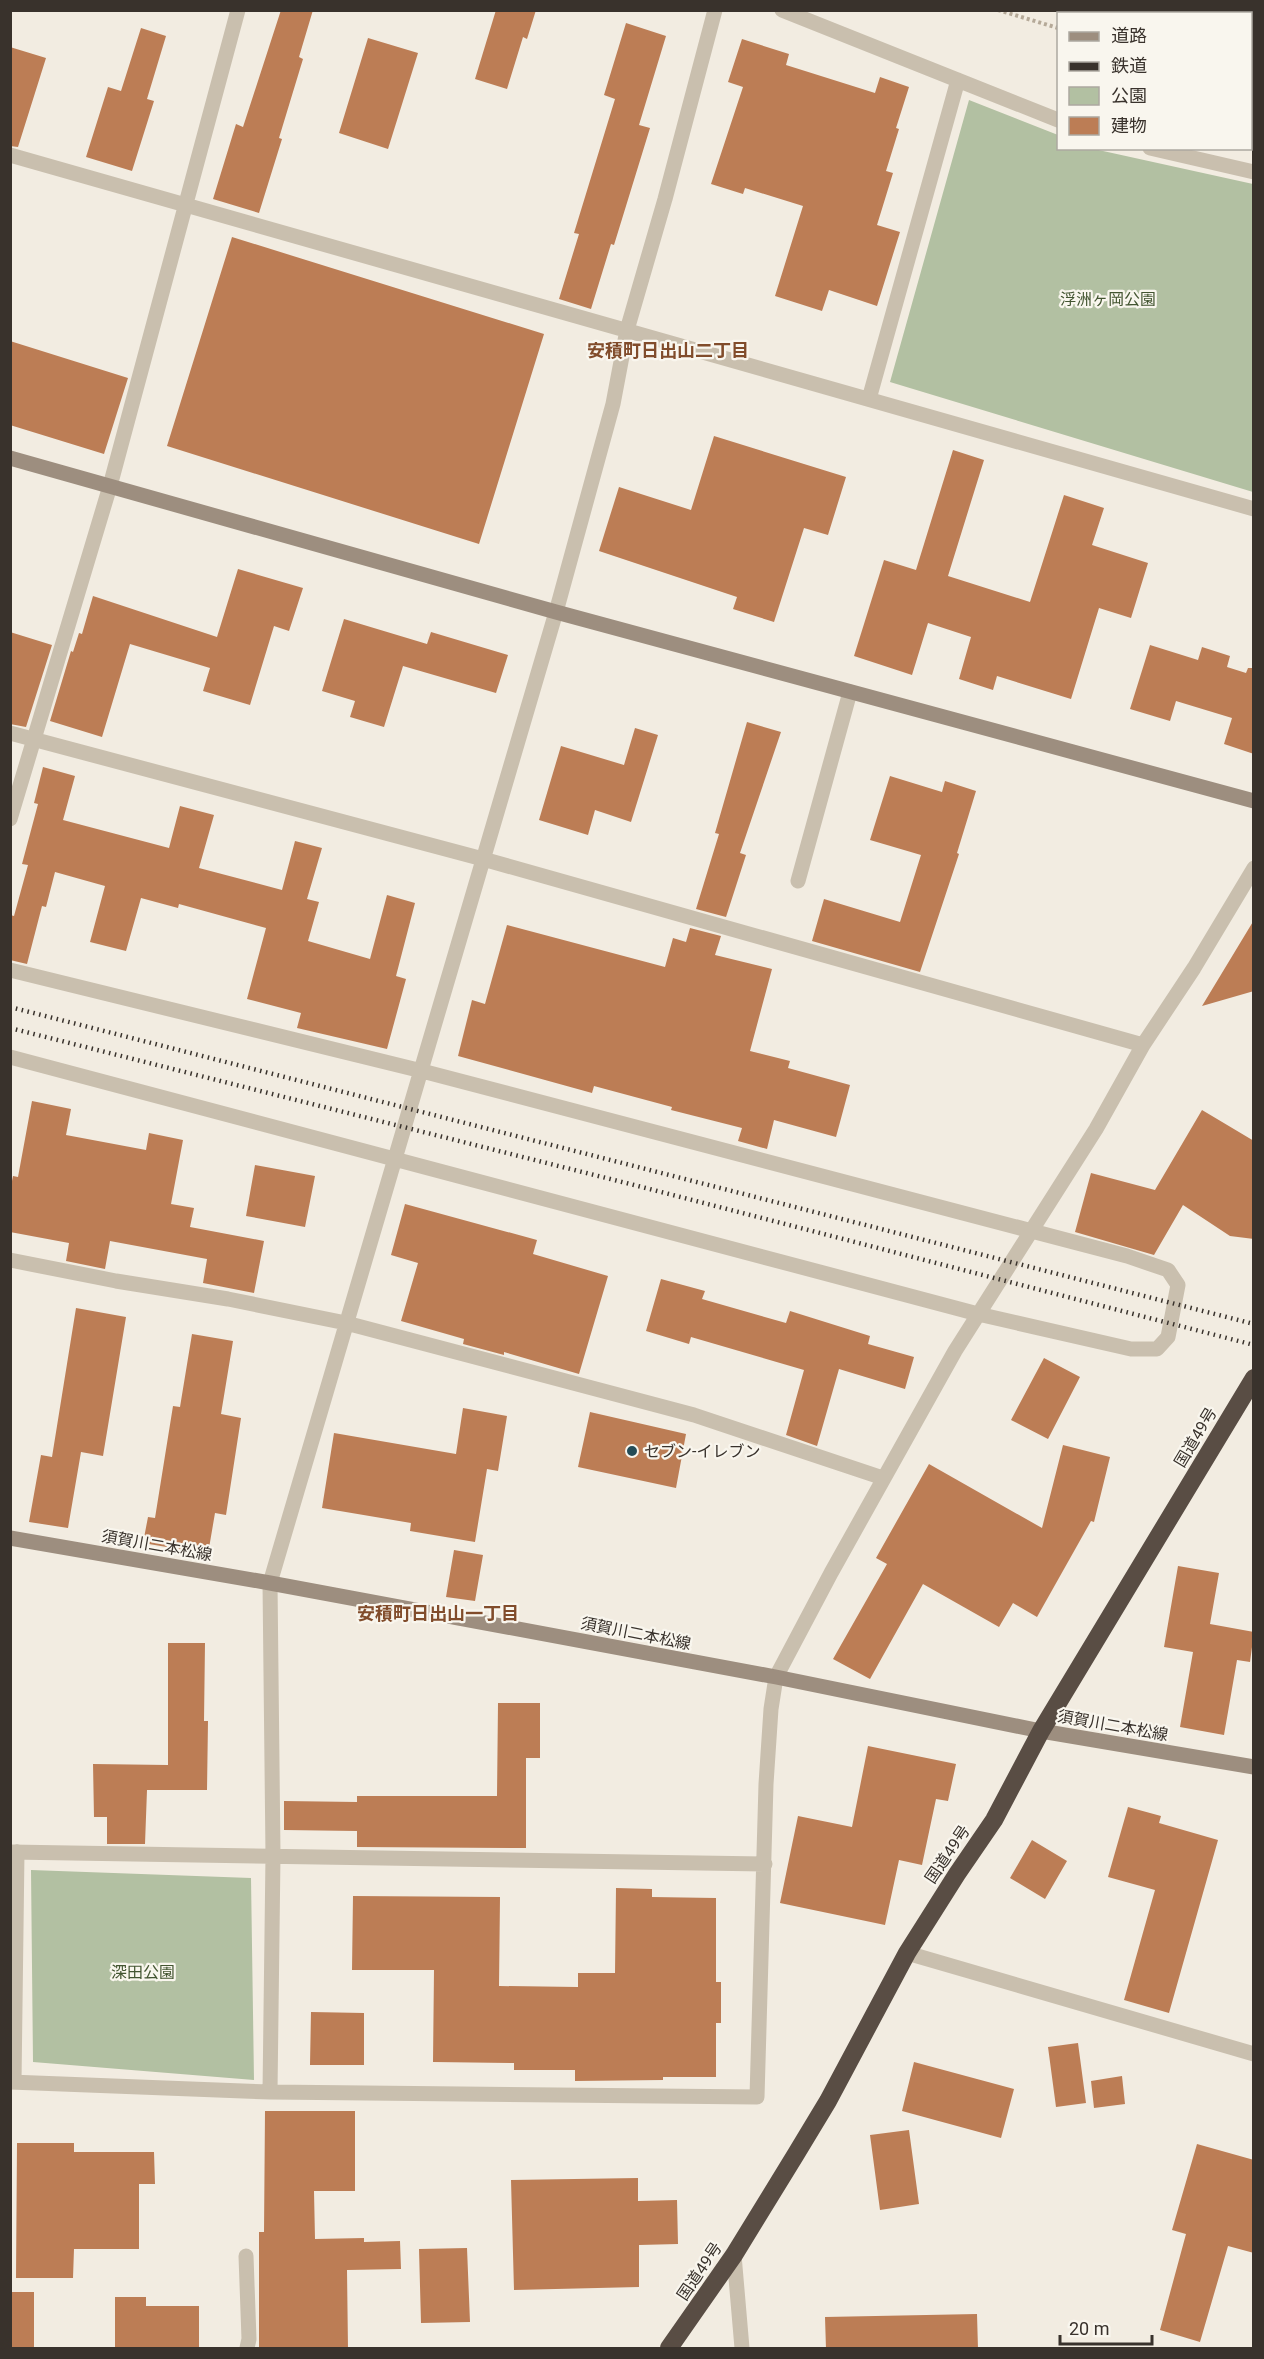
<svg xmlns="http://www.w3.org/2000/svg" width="1264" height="2359" viewBox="0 0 1264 2359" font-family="Roboto,'Noto Sans JP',sans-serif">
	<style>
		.green { fill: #b2c0a2 }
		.building { fill: #bc7d55 }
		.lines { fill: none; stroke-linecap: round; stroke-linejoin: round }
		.path { stroke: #b5a998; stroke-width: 4; stroke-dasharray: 3 3; stroke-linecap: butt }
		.street { stroke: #c9bfae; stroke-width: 15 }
		.secondary { stroke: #9d8e7f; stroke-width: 15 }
		.highway { stroke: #594d44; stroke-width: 18 }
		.rail { stroke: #39322c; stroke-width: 4.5; stroke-dasharray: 1.5 4.5; stroke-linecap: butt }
		.poi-dot { fill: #244c57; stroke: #f9f6ee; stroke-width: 2 }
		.labels { text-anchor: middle; stroke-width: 4.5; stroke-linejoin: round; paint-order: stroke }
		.park-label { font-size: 16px; fill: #435531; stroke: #f9f6ee }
		.street-label { font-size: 16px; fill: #39322c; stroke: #f9f6ee }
		.poi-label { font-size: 16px; fill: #39322c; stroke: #f9f6ee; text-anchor: start }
		.neighbourhood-label { font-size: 18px; font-weight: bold; fill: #814c2b; stroke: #f9f6ee }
	</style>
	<rect width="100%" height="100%" fill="#f2ece1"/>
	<!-- green -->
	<path class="green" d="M 969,100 L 1058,135 L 1058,148 L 1094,149 L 1253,184 L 1253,492 L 890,382 Z
		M 31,1870 L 251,1878 L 254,2080 L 33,2062 Z"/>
	<!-- building -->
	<path class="building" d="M 281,10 L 313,10 L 299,57 L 303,59 L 279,138 L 282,139 L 259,213 L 213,199 L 236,124 L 243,127 Z
		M 496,10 L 536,10 L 527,39 L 523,37 L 507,89 L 475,79 Z
		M 626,23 L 666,36 L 639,125 L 650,128 L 614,245 L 611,244 L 591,309 L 559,299 L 579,234 L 574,233 L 615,99 L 604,95 Z
		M 141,28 L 166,36 L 147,99 L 154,101 L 132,171 L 86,157 L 108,87 L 121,91 Z
		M 368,38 L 418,53 L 388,149 L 339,133 Z
		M 742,39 L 789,54 L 786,65 L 875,93 L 880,77 L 909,87 L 896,128 L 899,129 L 886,171 L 893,173 L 877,225 L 900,232 L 877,306 L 829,290 L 822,311 L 775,296 L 803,206 L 745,188 L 743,194 L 711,184 L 743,87 L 728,82 Z
		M 10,47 L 46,58 L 18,147 L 10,146 Z
		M 232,237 L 544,334 L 479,544 L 167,446 Z
		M 10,341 L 128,378 L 104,454 L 10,425 Z
		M 714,436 L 846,477 L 828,535 L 804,528 L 774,622 L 733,609 L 737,597 L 599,551 L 619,487 L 691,510 Z
		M 953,450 L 984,460 L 948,576 L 1030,602 L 1064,495 L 1104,508 L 1092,545 L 1148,563 L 1131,618 L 1099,608 L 1071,699 L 997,676 L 993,690 L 959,679 L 971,637 L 928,623 L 912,675 L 854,656 L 884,560 L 916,570 Z
		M 238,569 L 303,588 L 289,631 L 274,626 L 250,705 L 203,691 L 210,668 L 130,644 L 102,737 L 50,721 L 71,651 L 73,652 L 79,633 L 82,634 L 93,596 L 217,637 Z
		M 344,619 L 427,644 L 431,632 L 508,655 L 496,693 L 403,666 L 384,727 L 350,717 L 355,701 L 322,691 Z
		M 10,632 L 52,645 L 26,727 L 10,724 Z
		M 1150,645 L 1198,660 L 1202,647 L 1230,656 L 1227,667 L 1246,673 L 1248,668 L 1254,668 L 1254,754 L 1224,744 L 1232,718 L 1176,701 L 1170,721 L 1130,709 Z
		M 747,722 L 781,732 L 740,853 L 746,855 L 726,917 L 696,909 L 719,834 L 715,833 Z
		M 635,728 L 658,735 L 631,822 L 595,810 L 588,835 L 539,820 L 561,746 L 624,765 Z
		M 43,767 L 75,776 L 63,820 L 169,848 L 180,806 L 214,815 L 199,868 L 282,890 L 295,841 L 322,848 L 307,899 L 319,902 L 308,941 L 370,959 L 387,895 L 415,903 L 396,976 L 406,979 L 387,1049 L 297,1028 L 301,1013 L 247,999 L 266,928 L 179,904 L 178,908 L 141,898 L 126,951 L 90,942 L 105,886 L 55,872 L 46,907 L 42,906 L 27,964 L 10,960 L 10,915 L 14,916 L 28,865 L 22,864 L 38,804 L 34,803 Z
		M 890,776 L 942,792 L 945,781 L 976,791 L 957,853 L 959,854 L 920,972 L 812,941 L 824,899 L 900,922 L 921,855 L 870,840 Z
		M 1254,920 L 1254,991 L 1202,1006 Z
		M 507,925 L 665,967 L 673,938 L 686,942 L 690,928 L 721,936 L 715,955 L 772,969 L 750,1051 L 790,1061 L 788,1068 L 850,1085 L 836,1137 L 774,1120 L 767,1149 L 738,1141 L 742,1128 L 671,1110 L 672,1107 L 594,1086 L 592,1093 L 458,1056 L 472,1000 L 485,1004 Z
		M 32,1101 L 71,1109 L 66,1135 L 146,1150 L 149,1133 L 183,1140 L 171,1204 L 194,1208 L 190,1227 L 264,1241 L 254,1293 L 203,1283 L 207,1259 L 110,1241 L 105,1269 L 66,1261 L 69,1243 L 10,1232 L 10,1191 L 13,1176 L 18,1177 Z
		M 1202,1110 L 1254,1141 L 1254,1239 L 1230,1236 L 1183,1205 L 1154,1255 L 1075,1232 L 1091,1173 L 1155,1190 Z
		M 255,1165 L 315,1176 L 305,1227 L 246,1216 Z
		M 405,1204 L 537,1240 L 533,1254 L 608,1276 L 579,1374 L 504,1352 L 504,1355 L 463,1344 L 464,1339 L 401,1321 L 418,1263 L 391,1255 Z
		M 661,1279 L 705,1291 L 702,1299 L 786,1323 L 790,1311 L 870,1336 L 868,1344 L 914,1357 L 905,1389 L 839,1369 L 817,1446 L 786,1435 L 804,1370 L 691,1337 L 689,1344 L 646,1331 Z
		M 76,1308 L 126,1317 L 103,1456 L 81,1452 L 68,1528 L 29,1522 L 41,1455 L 52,1457 Z
		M 192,1334 L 233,1341 L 221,1414 L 241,1418 L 226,1515 L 215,1513 L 208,1554 L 143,1543 L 148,1517 L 155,1518 L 173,1406 L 180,1407 Z
		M 1044,1358 L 1080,1377 L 1048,1439 L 1011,1420 Z
		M 463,1408 L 507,1416 L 498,1471 L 487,1469 L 475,1542 L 410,1531 L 411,1523 L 322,1508 L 334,1433 L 456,1454 Z
		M 590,1412 L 686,1434 L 676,1488 L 578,1467 Z
		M 1063,1445 L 1110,1457 L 1094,1522 L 1091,1521 L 1037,1617 L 1013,1603 L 999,1627 L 923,1584 L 870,1679 L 833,1659 L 887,1564 L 876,1558 L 929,1464 L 1042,1528 Z
		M 454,1550 L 483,1555 L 475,1601 L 446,1597 Z
		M 1178,1566 L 1219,1573 L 1210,1624 L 1254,1632 L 1250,1662 L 1237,1660 L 1224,1735 L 1180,1727 L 1193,1652 L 1164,1647 Z
		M 168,1643 L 205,1643 L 204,1721 L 208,1721 L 207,1790 L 147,1790 L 145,1844 L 107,1844 L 107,1817 L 94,1817 L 93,1764 L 168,1765 Z
		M 498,1703 L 540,1703 L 540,1758 L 526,1758 L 526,1848 L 357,1847 L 357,1831 L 284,1830 L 284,1801 L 357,1802 L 357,1796 L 497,1796 Z
		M 868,1746 L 956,1764 L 948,1801 L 936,1799 L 922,1865 L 899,1860 L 885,1925 L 780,1903 L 798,1816 L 852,1827 Z
		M 1128,1807 L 1161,1816 L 1159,1823 L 1218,1840 L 1169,2013 L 1124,2000 L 1155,1890 L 1108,1877 Z
		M 1032,1840 L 1067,1861 L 1045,1899 L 1010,1878 Z
		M 616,1888 L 652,1889 L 652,1897 L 716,1898 L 716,1982 L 721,1982 L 721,2023 L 716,2023 L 716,2077 L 663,2077 L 663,2080 L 575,2081 L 575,2070 L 514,2070 L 514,2063 L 433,2062 L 434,1970 L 352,1970 L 353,1896 L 500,1897 L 499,1986 L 578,1987 L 578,1973 L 615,1973 Z
		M 311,2012 L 364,2013 L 364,2065 L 310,2065 Z
		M 1078,2043 L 1086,2103 L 1056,2107 L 1048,2047 Z
		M 914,2062 L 1014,2089 L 1001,2138 L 902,2111 Z
		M 1122,2076 L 1125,2104 L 1094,2108 L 1091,2081 Z
		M 265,2111 L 355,2111 L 355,2191 L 314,2191 L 315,2239 L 364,2238 L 364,2242 L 400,2241 L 401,2269 L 347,2270 L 348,2349 L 259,2349 L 259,2232 L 264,2232 Z
		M 909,2130 L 919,2204 L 880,2210 L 870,2135 Z
		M 17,2143 L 74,2143 L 74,2152 L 154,2152 L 155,2184 L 139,2184 L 139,2249 L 74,2249 L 73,2278 L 16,2278 Z
		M 1197,2144 L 1254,2160 L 1254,2253 L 1228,2246 L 1200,2342 L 1160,2330 L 1186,2234 L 1172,2230 Z
		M 638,2178 L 638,2201 L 677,2200 L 678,2244 L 639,2245 L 639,2287 L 514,2290 L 511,2180 Z
		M 467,2248 L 470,2322 L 421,2323 L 419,2249 Z
		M 10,2292 L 34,2292 L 34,2349 L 10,2349 Z
		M 115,2297 L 146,2297 L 146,2306 L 199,2306 L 199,2349 L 115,2349 Z
		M 977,2314 L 978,2349 L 826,2349 L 825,2317 Z"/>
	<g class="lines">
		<!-- path -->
		<path class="path" d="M 998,10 L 1058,28
			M 1250,84 L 1254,85"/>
		<!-- street -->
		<path class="street" d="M 782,10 L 1058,120
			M 1150,148 L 1254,172
			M 10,155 L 1254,509
			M 869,399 L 958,80
			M 10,733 L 483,859 L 1143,1045
			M 10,819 L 110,486 L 238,10
			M 798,881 L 850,692
			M 10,970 L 422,1071 L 1127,1256 L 1168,1270 L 1178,1285 L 1168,1337 L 1157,1349 L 1131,1349 L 978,1314 L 10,1057
			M 10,1260 L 116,1281 L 228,1299 L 346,1323 L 694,1415 L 883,1478
			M 10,1852 L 765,1864
			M 907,1953 L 1254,2054
			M 10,2082 L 270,2092 L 757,2097 L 766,1784 L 771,1709 L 776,1677 L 831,1573 L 955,1351 L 1096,1129 L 1143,1045 L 1194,968 L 1254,868
			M 14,2082 L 17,1852
			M 270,2092 L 273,1855 L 270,1583 L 556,612 L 613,404 L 627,330 L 665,199 L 715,10
			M 734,2255 L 742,2348
			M 246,2256 L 249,2339 L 247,2348"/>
		<!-- secondary -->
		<path class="secondary" d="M 10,458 L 556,612 L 1254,801
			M 10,1538 L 270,1583 L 776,1677 L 1041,1731 L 1254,1767"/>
		<!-- highway -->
		<path class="highway" d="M 669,2348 L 734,2255 L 796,2154 L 828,2101 L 907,1953 L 957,1874 L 994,1820 L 1041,1731 L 1254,1378"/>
		<!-- rail -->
		<path class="rail" d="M 10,1007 L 1254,1324
			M 10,1028 L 634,1185 L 1254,1345"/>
	</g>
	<!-- markers -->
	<circle class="poi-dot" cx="632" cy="1451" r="6"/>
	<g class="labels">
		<!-- park labels -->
		<g class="park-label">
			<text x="1108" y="305">浮洲ヶ岡公園</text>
			<text x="143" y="1978">深田公園</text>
		</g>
		<!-- street labels -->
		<g class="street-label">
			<text transform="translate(1195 1437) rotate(-59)" y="6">国道49号</text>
			<text transform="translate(157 1545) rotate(10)" y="6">須賀川二本松線</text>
			<text transform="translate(636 1633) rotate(11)" y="6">須賀川二本松線</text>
			<text transform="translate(1113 1725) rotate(10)" y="6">須賀川二本松線</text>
			<text transform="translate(947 1854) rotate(-56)" y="6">国道49号</text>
			<text transform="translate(699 2271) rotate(-56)" y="6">国道49号</text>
		</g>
		<!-- poi labels -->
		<g class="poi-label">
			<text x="644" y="1457">セブン-イレブン</text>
		</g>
		<!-- neighbourhood labels -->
		<g class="neighbourhood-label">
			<text x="668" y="357">安積町日出山二丁目</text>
			<text x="438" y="1620">安積町日出山一丁目</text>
		</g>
	</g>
	<!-- border -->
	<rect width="1264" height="2359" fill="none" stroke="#39322c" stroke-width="24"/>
	<!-- legend -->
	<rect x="1057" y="12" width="195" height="138" fill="#f9f6ee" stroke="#aca8a0" stroke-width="1.5"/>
	<rect x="1069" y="32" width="30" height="9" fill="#9d8e7f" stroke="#aca8a0" stroke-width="1.5"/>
	<text x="1111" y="42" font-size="18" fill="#39322c">道路</text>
	<rect x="1069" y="62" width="30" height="9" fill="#39322c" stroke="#aca8a0" stroke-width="1.5"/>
	<text x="1111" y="72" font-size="18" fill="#39322c">鉄道</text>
	<rect x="1069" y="87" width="30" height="18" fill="#b2c0a2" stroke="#aca8a0" stroke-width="1.5"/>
	<text x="1111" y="102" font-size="18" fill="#39322c">公園</text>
	<rect x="1069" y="117" width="30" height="18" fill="#bc7d55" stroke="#aca8a0" stroke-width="1.5"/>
	<text x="1111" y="132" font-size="18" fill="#39322c">建物</text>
	<!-- scale -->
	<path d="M1060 2335v9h92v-9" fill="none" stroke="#39322c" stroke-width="3"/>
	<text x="1069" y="2335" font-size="18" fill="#39322c" stroke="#f9f6ee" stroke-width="4.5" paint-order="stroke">20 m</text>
</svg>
